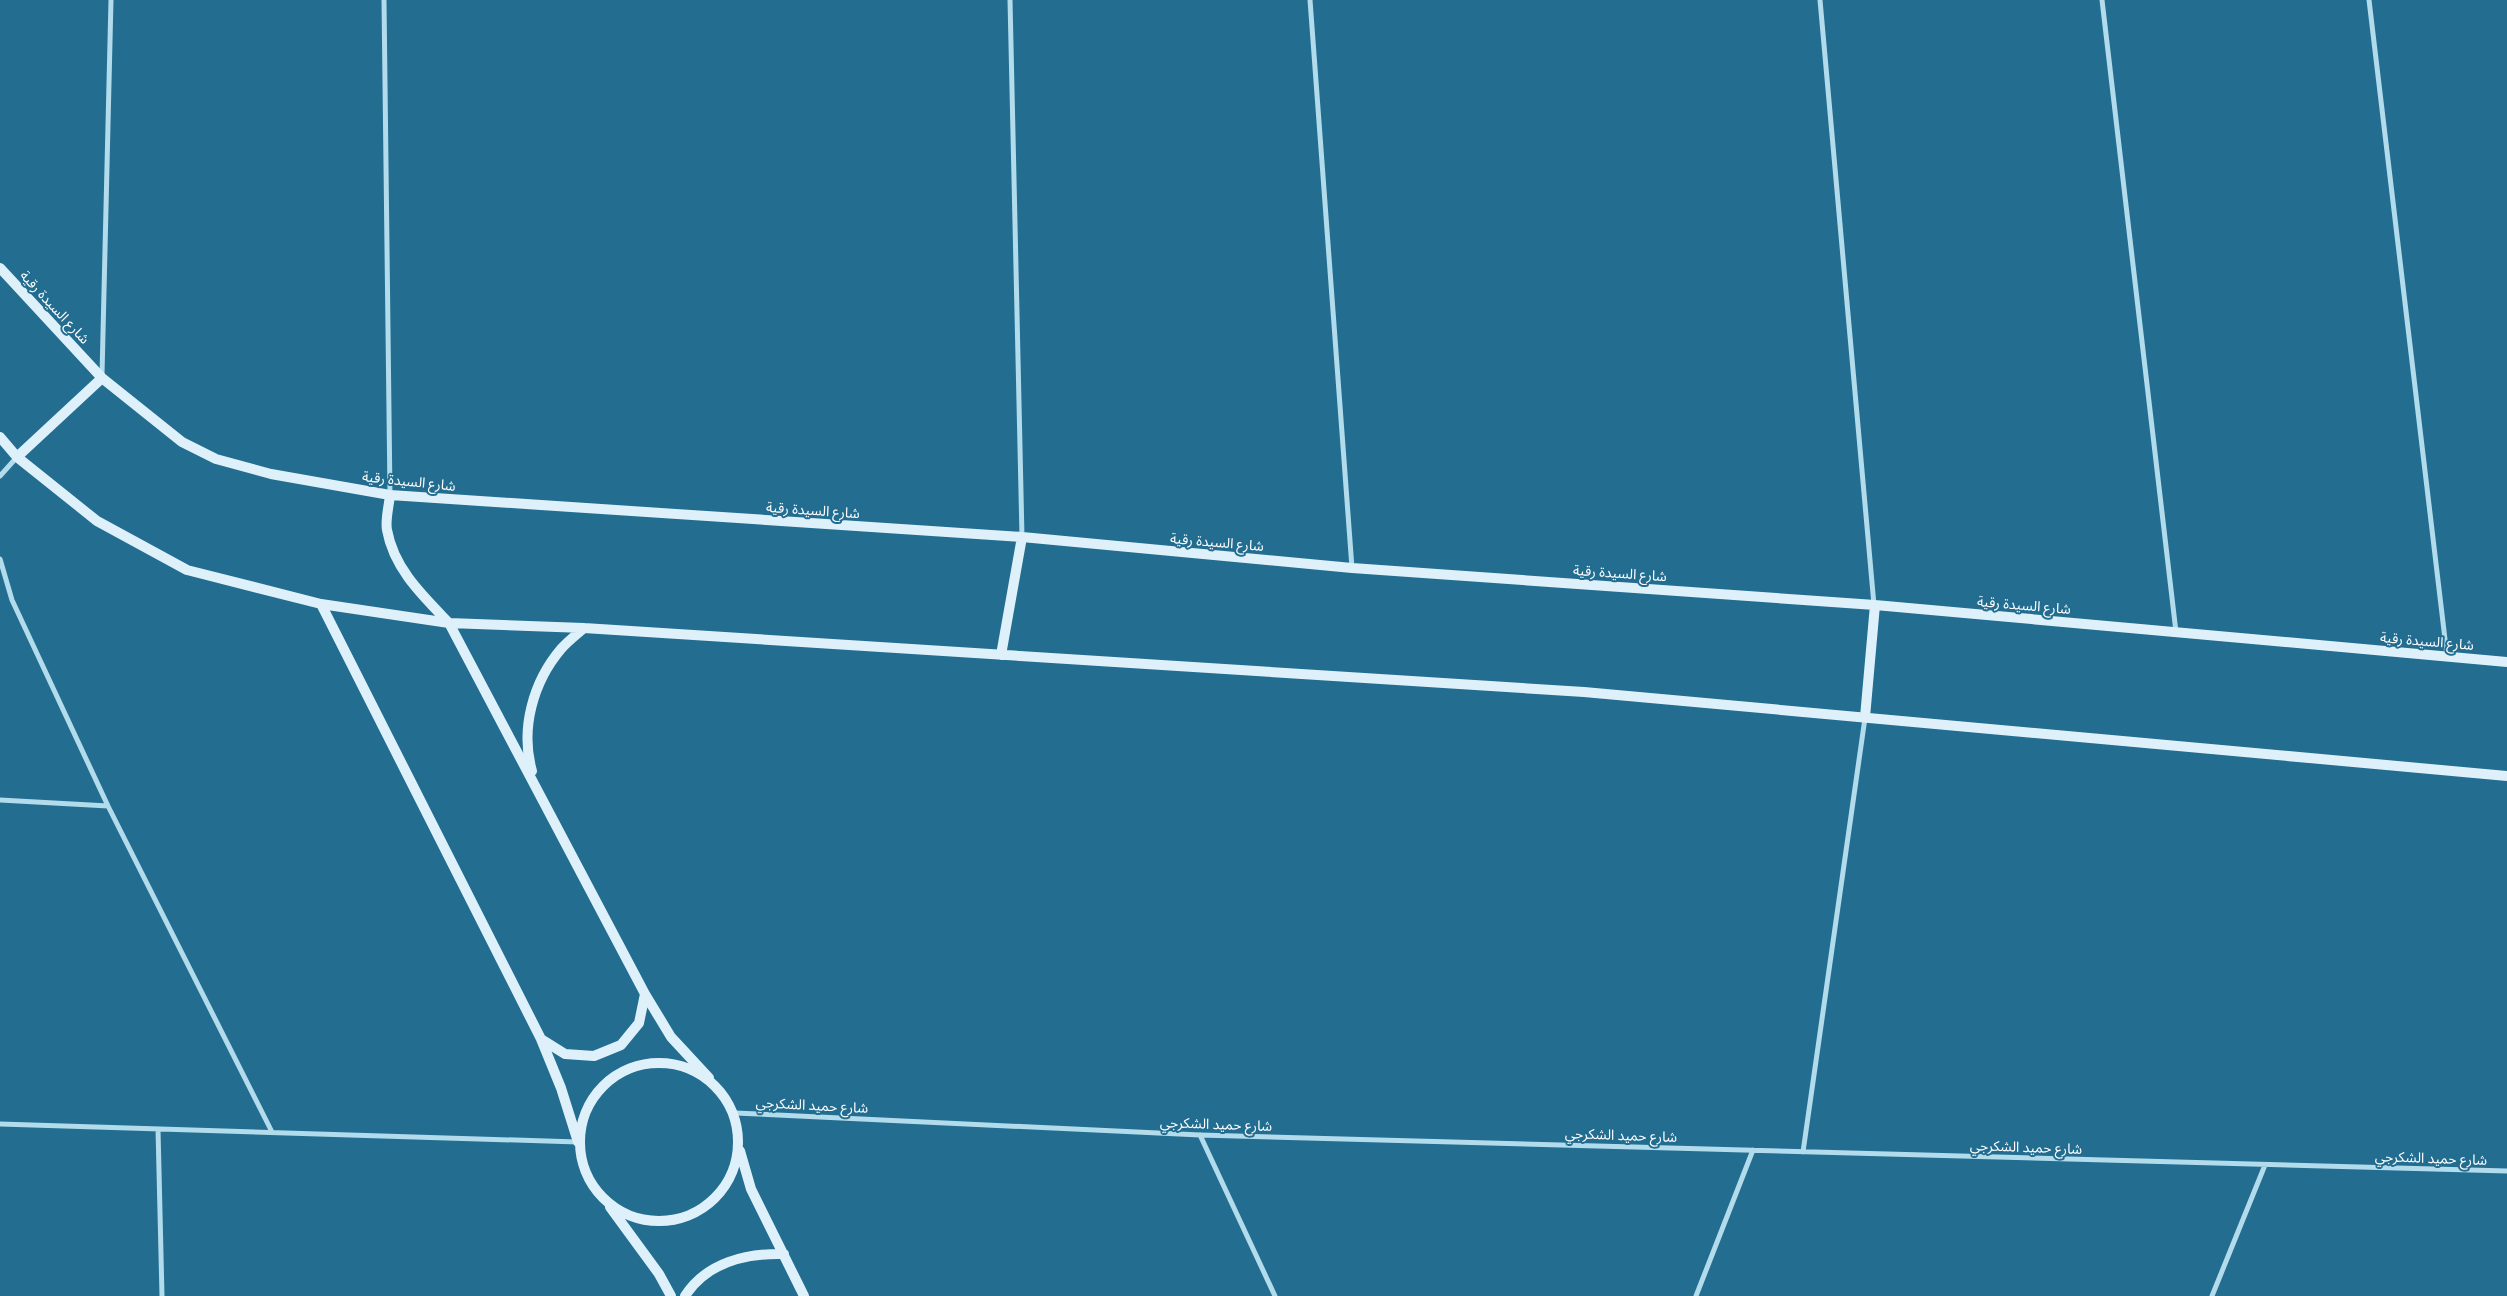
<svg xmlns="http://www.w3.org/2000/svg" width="2507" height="1296" viewBox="0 0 2507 1296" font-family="Overpass,'Noto Sans Arabic',sans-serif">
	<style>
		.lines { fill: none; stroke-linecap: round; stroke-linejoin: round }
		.minor { stroke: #b2dbec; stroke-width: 5 }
		.secondary { stroke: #def1fa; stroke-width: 10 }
		.labels { text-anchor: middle; stroke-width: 4; stroke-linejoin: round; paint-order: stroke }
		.street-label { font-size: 14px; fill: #fff; stroke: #226d90 }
	</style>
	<rect width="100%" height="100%" fill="#226d90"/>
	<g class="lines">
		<!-- minor -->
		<path class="minor" d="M 384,0 L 390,495
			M 1010,0 L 1022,537
			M 1310,0 L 1352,568
			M 1820,0 L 1874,605
			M 2102,0 L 2176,632
			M 2369,0 L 2447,656
			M 102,375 L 111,0
			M 0,476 L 17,457
			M 0,559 L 12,600 L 108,806 L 272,1132
			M 0,800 L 108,806
			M 735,1113 L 1200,1135 L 2507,1171
			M 0,1124 L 578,1142
			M 158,1129 L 162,1296
			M 1200,1135 L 1275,1296
			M 1803,1152 L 1865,718
			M 1696,1296 L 1753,1150
			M 2212,1296 L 2265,1165"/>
		<!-- secondary -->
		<path class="secondary" d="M 0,268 L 102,378 L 182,442 L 216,459 L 271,474 L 390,495 L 1022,537 L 1352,568 L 1875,605 L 2507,662
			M 0,437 L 17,457 L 97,521 L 187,570 L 321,604 L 449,623 L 584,628 L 1584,692 L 2507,776
			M 17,457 L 102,378
			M 390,495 C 389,506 385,520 387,530 C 394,569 423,596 449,623 L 645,994 L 671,1037 L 709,1078
			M 321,604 L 541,1039 L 561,1088 L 578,1142
			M 1001,655 L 1022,537
			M 1865,717 L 1875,605
			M 532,771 C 520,729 533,682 561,649 C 567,642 576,635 584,628
			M 541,1039 L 565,1054 L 594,1056 L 621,1045 L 639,1023 L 645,994
			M580 1142a79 79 0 1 1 158 0a79 79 0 1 1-158 0Z
			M 740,1151 L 751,1189 L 804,1296
			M 610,1207 L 659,1274 L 671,1296
			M 685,1296 C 707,1262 747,1253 784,1254"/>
	</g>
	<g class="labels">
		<!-- street labels -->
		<g class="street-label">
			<text transform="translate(55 307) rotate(47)" y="5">شارع السيدة رقية</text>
			<text transform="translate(409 481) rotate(6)" y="5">شارع السيدة رقية</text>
			<text transform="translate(813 510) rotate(4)" y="5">شارع السيدة رقية</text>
			<text transform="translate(1217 542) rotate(5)" y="5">شارع السيدة رقية</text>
			<text transform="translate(1620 573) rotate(4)" y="5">شارع السيدة رقية</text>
			<text transform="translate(2024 605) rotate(5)" y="5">شارع السيدة رقية</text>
			<text transform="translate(2427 641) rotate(5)" y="5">شارع السيدة رقية</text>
			<text transform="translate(812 1105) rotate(3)" y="5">شارع حميد الشكرجي</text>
			<text transform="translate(1216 1124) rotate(2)" y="5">شارع حميد الشكرجي</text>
			<text transform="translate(1621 1135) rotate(2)" y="5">شارع حميد الشكرجي</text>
			<text transform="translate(2026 1147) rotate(2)" y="5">شارع حميد الشكرجي</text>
			<text transform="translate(2431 1158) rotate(2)" y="5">شارع حميد الشكرجي</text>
		</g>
	</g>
</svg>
